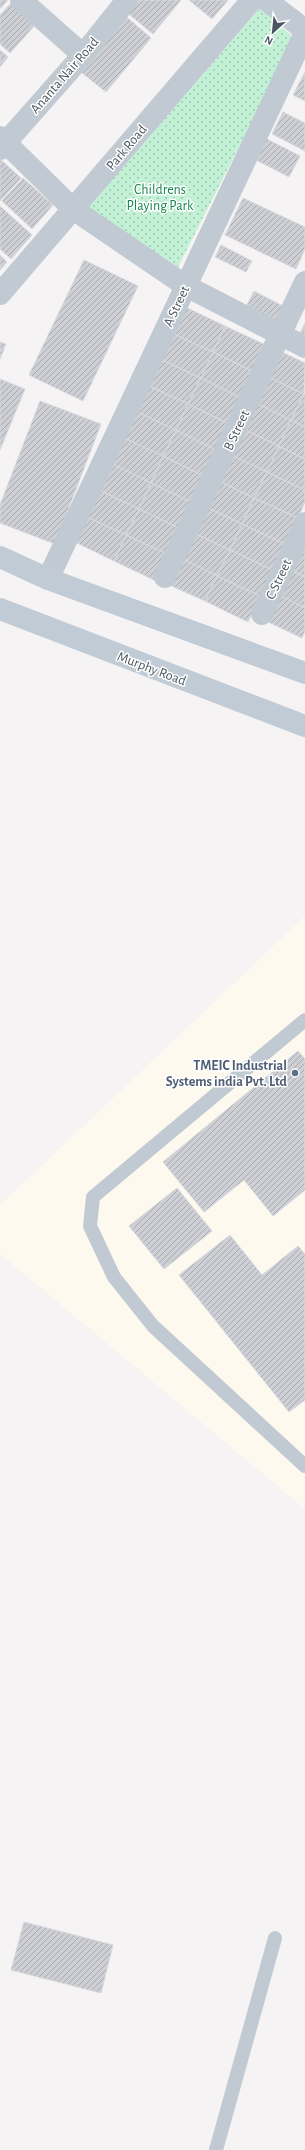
<svg xmlns="http://www.w3.org/2000/svg" width="305" height="2150" viewBox="0 0 305 2150" font-family="'Alegreya Sans',sans-serif">
	<style>
		.commercial { fill: #fdf9ef }
		.green { fill: url(#green-dots) }
		.building { fill: url(#building-hatch); stroke: #d7d9de }
		.lines { fill: none; stroke-linecap: round; stroke-linejoin: round }
		.lane { stroke: #c1cad2; stroke-width: 14 }
		.street { stroke: #c1cad2; stroke-width: 22 }
		.secondary { stroke: #c1cbd6; stroke-width: 22 }
		.service-dot { fill: #5c6f8a; stroke: #fff; stroke-width: 1.5 }
		.labels { text-anchor: middle; stroke-width: 3; stroke-linejoin: round; paint-order: stroke }
		.street-label { font-size: 14px; fill: #4a5661; stroke: #fff }
		.park-label { font-size: 14px; fill: #17864f; stroke: #fff }
		.service-label { font-size: 14px; font-weight: bold; fill: #4e5e75; stroke: #fff; text-anchor: end }
	</style>
	<defs>
		<pattern id="green-dots" width="8" height="8" patternUnits="userSpaceOnUse"><rect width="8" height="8" fill="#c3f1d5"/><path d="M2 2h.1M6 6h.1" fill="none" stroke="#a0c6b0" stroke-width="1.8" stroke-linecap="round"/></pattern>
		<pattern id="building-hatch" width="6" height="6" patternUnits="userSpaceOnUse"><rect width="6" height="6" fill="#cdcfd5"/><path d="M-1 1l2-2M0 6l6-6M5 7l2-2" fill="none" stroke="#a8abb0"/></pattern>
	</defs>
	<rect width="100%" height="100%" fill="#f5f3f3"/>
	<!-- commercial -->
	<path class="commercial" d="M 305,916 L 305,1509 L 0,1254 L 0,1205 Z"/>
	<!-- green -->
	<path class="green" d="M 260,8 L 294,38 L 178,267 L 88,207 Z"/>
	<!-- building -->
	<path class="building" d="M 0,0 L 8,0 L 0,9 Z
		M 134,0 L 181,0 L 153,34 L 125,11 Z
		M 189,0 L 228,0 L 212,19 Z
		M 11,3 L 35,25 L 10,53 L 0,44 L 0,15 Z
		M 122,13 L 151,38 L 106,92 L 76,68 Z
		M 0,50 L 8,57 L 0,67 Z
		M 305,72 L 305,101 L 293,95 Z
		M 283,112 L 305,123 L 305,151 L 272,134 Z
		M 267,139 L 300,156 L 289,177 L 256,160 Z
		M 0,159 L 21,178 L 0,201 Z
		M 23,178 L 53,205 L 32,229 L 2,201 Z
		M 243,198 L 305,227 L 305,249 L 296,269 L 225,235 Z
		M 0,206 L 32,235 L 11,259 L 0,249 Z
		M 221,245 L 252,261 L 246,272 L 215,257 Z
		M 0,255 L 7,262 L 0,270 Z
		M 84,260 L 138,286 L 83,401 L 29,375 Z
		M 254,291 L 285,307 L 275,327 L 244,311 Z
		M 185,307 L 225,326 L 213,352 L 172,333 Z
		M 305,323 L 305,337 L 299,335 Z
		M 225,326 L 268,346 L 256,373 L 213,352 Z
		M 172,333 L 213,352 L 201,378 L 160,359 Z
		M 0,342 L 6,344 L 0,359 Z
		M 278,350 L 305,363 L 304,394 L 266,376 Z
		M 213,352 L 256,373 L 243,399 L 201,378 Z
		M 160,359 L 201,378 L 188,404 L 147,385 Z
		M 266,376 L 304,394 L 291,420 L 254,402 Z
		M 201,378 L 243,399 L 231,425 L 188,404 Z
		M 0,379 L 25,389 L 0,450 Z
		M 147,385 L 188,404 L 176,430 L 135,411 Z
		M 304,394 L 305,395 L 305,427 L 291,420 Z
		M 40,401 L 101,424 L 55,544 L 0,523 L 0,505 Z
		M 254,402 L 291,420 L 279,446 L 241,428 Z
		M 188,404 L 231,425 L 218,451 L 176,430 Z
		M 135,411 L 176,430 L 163,456 L 122,437 Z
		M 291,420 L 305,427 L 305,459 L 279,446 Z
		M 241,428 L 279,446 L 267,472 L 229,454 Z
		M 176,430 L 218,451 L 206,477 L 163,456 Z
		M 122,437 L 163,456 L 151,483 L 110,463 Z
		M 279,446 L 305,459 L 305,490 L 267,472 Z
		M 229,454 L 267,472 L 254,498 L 217,480 Z
		M 163,456 L 206,477 L 193,503 L 151,483 Z
		M 110,463 L 151,483 L 139,509 L 97,489 Z
		M 267,472 L 305,490 L 305,502 L 298,518 L 254,498 Z
		M 217,480 L 254,498 L 242,524 L 204,506 Z
		M 151,483 L 193,503 L 181,529 L 139,509 Z
		M 97,489 L 139,509 L 126,535 L 85,516 Z
		M 254,498 L 298,518 L 285,544 L 242,524 Z
		M 204,506 L 242,524 L 230,550 L 192,532 Z
		M 139,509 L 181,529 L 169,555 L 126,535 Z
		M 85,516 L 126,535 L 114,561 L 73,541 Z
		M 242,524 L 285,544 L 273,570 L 230,550 Z
		M 192,532 L 230,550 L 217,576 L 180,558 Z
		M 126,535 L 169,555 L 156,581 L 114,561 Z
		M 305,545 L 305,577 L 289,569 Z
		M 230,550 L 273,570 L 260,596 L 217,576 Z
		M 180,558 L 217,576 L 205,601 L 167,584 Z
		M 289,569 L 305,577 L 305,608 L 276,594 Z
		M 217,576 L 260,596 L 248,622 L 205,601 Z
		M 276,594 L 305,608 L 305,631 L 302,638 L 264,620 Z
		M 298,1051 L 305,1059 L 305,1190 L 273,1216 L 244,1180 L 204,1212 L 163,1162 Z
		M 177,1188 L 212,1231 L 164,1269 L 129,1226 Z
		M 230,1235 L 262,1275 L 298,1246 L 305,1254 L 305,1400 L 289,1412 L 179,1275 Z
		M 24,1922 L 113,1945 L 101,1993 L 11,1970 Z"/>
	<g class="lines">
		<!-- lane -->
		<path class="lane" d="M 305,1020 L 93,1197 L 90,1226 L 114,1277 L 153,1326 L 305,1466
			M 216,2150 L 275,1938"/>
		<!-- street -->
		<path class="street" d="M 21,0 L 83,55
			M 266,0 L 305,30
			M 0,137 L 73,209 L 186,286 L 305,347
			M 0,149 L 83,55 L 127,0
			M 0,294 L 252,0
			M 165,577 L 305,282
			M 48,579 L 305,33
			M 262,614 L 305,523"/>
		<!-- secondary -->
		<path class="secondary" d="M 0,557 L 48,579 L 305,673
			M 0,609 L 305,726"/>
	</g>
	<!-- markers -->
	<circle class="service-dot" cx="295" cy="1073" r="4"/>
	<g class="labels">
		<!-- street labels -->
		<g class="street-label">
			<text transform="translate(64 75) rotate(-49)" y="5">Ananta Nair Road</text>
			<text transform="translate(126 147) rotate(-50)" y="5">Park Road</text>
			<text transform="translate(176 306) rotate(-65)" y="5">A Street</text>
			<text transform="translate(236 430) rotate(-65)" y="5">B Street</text>
			<text transform="translate(278 579) rotate(-65)" y="5">C Street</text>
			<text transform="translate(152 668) rotate(21)" y="5">Murphy Road</text>
		</g>
		<!-- park labels -->
		<g class="park-label">
			<text x="160" y="194">Childrens<tspan x="160" dy="16">Playing Park</tspan></text>
		</g>
		<!-- service labels -->
		<g class="service-label">
			<text x="287" y="1070">TMEIC Industrial<tspan x="287" dy="16">Systems india Pvt. Ltd</tspan></text>
		</g>
	</g>
	<!-- north arrow -->
	<g transform="translate(273 32) rotate(207)" stroke="#ffffff" stroke-width="3" paint-order="stroke">
	<path d="M0-3L7 15L0 10L-7 15Z" fill="#4a5661"/>
	<text y="-6" font-size="11" font-weight="bold" text-anchor="middle" fill="#4a5661">N</text>
	</g>
</svg>
